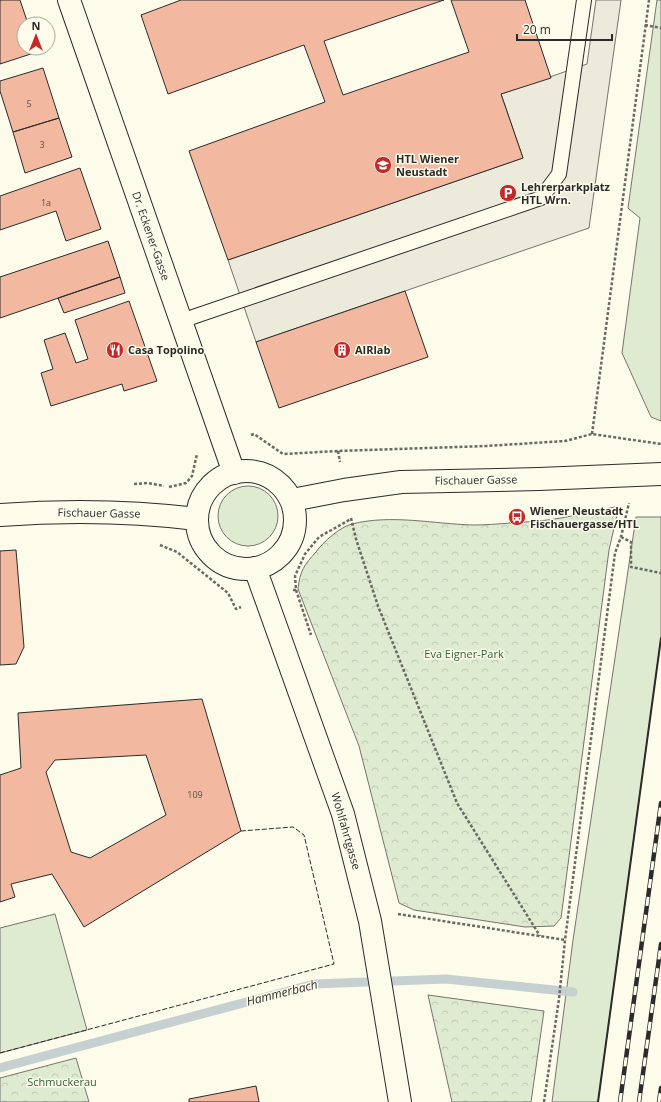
<svg xmlns="http://www.w3.org/2000/svg" width="661" height="1102" viewBox="0 0 661 1102" font-family="'Open Sans',sans-serif">
	<style>
		.grass { fill: #deebd1; stroke: #74746e }
		.forest { fill: url(#forest-crowns); stroke: #74746e }
		.parking { fill: #eceadb; stroke: #74746e }
		.lines { fill: none; stroke-linecap: round; stroke-linejoin: round }
		.stream { stroke: #c7d0d0; stroke-width: 9 }
		.building { fill: #f2b8a0; stroke: #2b2b2b; fill-rule: evenodd }
		.lane-casing { stroke: #2b2b2b; stroke-width: 16 }
		.street-casing { stroke: #2b2b2b; stroke-width: 24 }
		.secondary-casing { stroke: #2b2b2b; stroke-width: 24 }
		.path { stroke: #6a6964; stroke-width: 2.5; stroke-dasharray: 3 2; stroke-linecap: butt }
		.lane { stroke: #fdfbea; stroke-width: 14 }
		.street { stroke: #fdfbea; stroke-width: 22 }
		.secondary { stroke: #fdfbea; stroke-width: 22 }
		.rail-casing { stroke: #2b2b2b; stroke-width: 4.5 }
		.rail { stroke: #fdfbea; stroke-width: 3; stroke-dasharray: 9; stroke-linecap: butt }
		.fence { stroke: #2b2b2b; stroke-width: 1; stroke-dasharray: 5 2; stroke-linecap: butt }
		.wall { stroke: #2b2b2b; stroke-width: 2 }
		.labels { text-anchor: middle; stroke-width: 3; stroke-linejoin: round; paint-order: stroke }
		.number-label { font-size: 9px; fill: #5d4e48 }
		.poi-label { font-size: 11px; font-weight: bold; fill: #2b2b2b; stroke: #fdfbea; text-anchor: start }
		.street-label { font-size: 11px; fill: #2b2b2b; stroke: #fdfbea }
		.park-label { font-size: 11px; fill: #34623c; stroke: #fdfbea }
		.water-label { font-size: 12px; font-style: italic; fill: #2b2b2b; stroke: #fdfbea }
	</style>
	<defs>
		<pattern id="forest-crowns" width="20" height="18" patternUnits="userSpaceOnUse"><rect width="20" height="18" fill="#deebd1"/><path d="M2 6a3 3 0 1 1 6 0M12 15a3 3 0 1 1 6 0" fill="none" stroke="#bfcab4"/></pattern>
	</defs>
	<rect width="100%" height="100%" fill="#fdfbea"/>
	<!-- grass -->
	<path class="grass" d="M 657,0 L 661,0 L 661,421 L 651,417 L 622,353 L 640,218 L 628,208 Z
		M218 516a30 30 0 1 1 60 0a30 30 0 1 1-60 0Z
		M 636,517 L 661,517 L 661,638 L 598,1102 L 552,1102 L 573,940 Z
		M 55,914 L 87,1030 L 0,1053 L 0,928 Z"/>
	<!-- forest -->
	<path class="forest" d="M 615,507 L 618,511 L 609,550 L 561,918 L 554,926 L 525,927 L 414,910 L 399,903 L 359,746 L 298,589 C 300,571 304,565 316,552 C 323,542 340,527 352,524 C 392,514 433,524 473,525 C 485,525 498,524 510,523 C 527,522 544,521 561,518 C 579,515 596,510 615,507 Z
		M 428,995 L 544,1011 L 531,1102 L 452,1102 Z
		M 76,1058 L 89,1102 L 0,1102 L 0,1078 Z"/>
	<!-- parking -->
	<path class="parking" d="M 596,0 L 621,0 L 589,228 L 256,342 L 228,260 L 523,158 L 501,94 L 587,64 Z"/>
	<g class="lines">
		<!-- stream -->
		<path class="stream" d="M 0,1068 L 314,984 L 446,979 L 573,992"/>
	</g>
	<!-- building -->
	<path class="building" d="M 0,0 L 20,0 L 28,24 L 24,24 L 24,48 L 36,48 L 37,52 L 0,64 Z
		M 181,0 L 444,0 L 324,41 L 343,95 L 469,52 L 451,0 L 525,0 L 551,78 L 501,94 L 523,158 L 228,260 L 189,151 L 325,102 L 304,45 L 168,94 L 141,15 Z
		M 43,68 L 59,118 L 13,132 L 0,91 L 0,81 Z
		M 59,118 L 72,157 L 25,173 L 13,132 Z
		M 80,168 L 101,229 L 66,241 L 56,211 L 0,230 L 0,196 Z
		M 108,241 L 120,277 L 0,318 L 0,277 Z
		M 120,277 L 125,293 L 64,313 L 58,298 Z
		M 405,291 L 428,357 L 279,408 L 256,342 Z
		M 129,301 L 157,381 L 124,391 L 122,384 L 51,406 L 41,373 L 53,369 L 44,340 L 65,333 L 76,363 L 88,359 L 75,320 Z
		M 16,550 L 24,647 L 16,664 L 0,665 L 0,551 Z
		M 202,699 L 241,831 L 84,927 L 52,874 L 11,884 L 15,897 L 0,902 L 0,775 L 21,768 L 18,713 ZM 146,755 L 166,815 L 90,858 L 71,852 L 46,772 L 55,760 Z
		M 256,1086 L 259,1102 L 189,1102 L 189,1099 Z"/>
	<g class="lines">
		<defs>
			<path id="lane" d="M 181,321 L 541,198 L 559,174 L 584,0"/>
			<path id="street" d="M 69,0 L 234,473
				M 255,568 L 343,814 L 370,921 L 400,1102"/>
			<path id="secondary" d="M197 520a49 49 0 1 1 98 0a49 49 0 1 1-98 0Z
				M 292,500 L 344,490 L 401,482 L 539,479 L 661,474
				M 0,515 C 66,510 132,511 197,519"/>
		</defs>
		<!-- lane casing -->
		<use href="#lane" class="lane-casing"/>
		<!-- street casing -->
		<use href="#street" class="street-casing"/>
		<!-- secondary casing -->
		<use href="#secondary" class="secondary-casing"/>
		<!-- path -->
		<path class="path" d="M 645,25 L 661,28
			M 592,434 L 649,0
			M 251,435 L 254,434 L 283,454 L 338,451 L 486,446 L 565,441 L 592,434 L 661,444
			M 338,451 L 340,462
			M 134,484 L 148,483 L 164,486
			M 169,487 L 186,483 L 192,476 L 197,454
			M 351,518 L 356,539 L 378,606 L 457,803 L 540,936
			M 621,537 L 631,542 L 631,567 L 661,573
			M 160,545 L 177,552 L 228,593 L 236,609 L 241,607
			M 293,590 L 296,590 L 295,576 L 305,554 L 319,537 L 351,519
			M 296,590 L 311,635
			M 398,914 L 565,940
			M 544,1102 L 559,999 L 565,940 L 615,553 L 621,537 L 629,503"/>
		<!-- lane -->
		<use href="#lane" class="lane"/>
		<!-- street -->
		<use href="#street" class="street"/>
		<!-- secondary -->
		<use href="#secondary" class="secondary"/>
		<defs>
			<path id="rail" d="M 620,1102 L 661,803
				M 639,1102 L 661,944
				M 659,1102 L 661,1088"/>
		</defs>
		<!-- rail casing -->
		<use href="#rail" class="rail-casing"/>
		<!-- rail -->
		<use href="#rail" class="rail"/>
		<!-- fence -->
		<path class="fence" d="M 0,1053 L 334,964 L 304,835 L 293,827 L 241,831"/>
		<!-- wall -->
		<path class="wall" d="M 598,1102 L 661,638"/>
	</g>
	<!-- icons -->
	<defs>
		<symbol id="school-disc" viewBox="-11 -11 22 22"><circle r="9.5" fill="#c62828" stroke="#fdfbea"/><path d="M0-5L7-2L0 1L-7-2ZM-4 1L0 2.5L4 1V4Q0 6-4 4Z" fill="#fff"/></symbol>
		<symbol id="parking-disc" viewBox="-11 -11 22 22"><circle r="9.5" fill="#c62828" stroke="#fdfbea"/><path d="M-3.5-5.5H1a3.5 3.5 0 0 1 0 7H-1V5.5H-3.5ZM-1-3.4V-.6H.8a1.4 1.4 0 0 0 0-2.8Z" fill="#fff"/></symbol>
		<symbol id="restaurant-disc" viewBox="-11 -11 22 22"><circle r="9.5" fill="#c62828" stroke="#fdfbea"/><path d="M-5-6h1v4h1v-4h1v4h1v-4h1v5L-1.5 .5V6h-2V.5L-5-1ZM5-6V6H3V1.5H1.5Q1.5-4 5-6Z" fill="#fff"/></symbol>
		<symbol id="building-disc" viewBox="-11 -11 22 22"><circle r="9.5" fill="#c62828" stroke="#fdfbea"/><path d="M-4-6H4V6H1V3H-1V6H-4ZM-2.5-4.3h1.7v1.8h-1.7ZM.8-4.3h1.7v1.8H.8ZM-2.5-1h1.7V.8h-1.7ZM.8-1h1.7V.8H.8Z" fill="#fff"/></symbol>
		<symbol id="bus-disc" viewBox="-11 -11 22 22"><circle r="9.5" fill="#c62828" stroke="#fdfbea"/><path d="M-5-6H5V4H4V6H2V4H-2V6H-4V4H-5ZM-3.5-4V0h7V-4ZM-3.5 1.2v1.5H-2V1.2ZM2 1.2v1.5H3.5V1.2Z" fill="#fff"/></symbol>
	</defs>
	<g fill-rule="evenodd">
		<use href="#school-disc" x="373" y="155" width="20" height="20"/>
		<use href="#parking-disc" x="498" y="183" width="20" height="20"/>
		<use href="#restaurant-disc" x="105" y="340" width="20" height="20"/>
		<use href="#building-disc" x="332" y="340" width="20" height="20"/>
		<use href="#bus-disc" x="507" y="507" width="20" height="20"/>
	</g>
	<g class="labels">
		<!-- number labels -->
		<g class="number-label">
			<text x="29" y="107">5</text>
			<text x="42" y="148">3</text>
			<text x="46" y="206">1a</text>
			<text x="195" y="798">109</text>
		</g>
		<!-- poi labels -->
		<g class="poi-label">
			<text x="396" y="163">HTL Wiener<tspan x="396" dy="13">Neustadt</tspan></text>
			<text x="521" y="191">Lehrerparkplatz<tspan x="521" dy="13">HTL Wrn.</tspan></text>
			<text x="128" y="354">Casa Topolino</text>
			<text x="355" y="354">AIRlab</text>
			<text x="530" y="515">Wiener Neustadt<tspan x="530" dy="13">Fischauergasse/HTL</tspan></text>
		</g>
		<!-- street labels -->
		<g class="street-label">
			<text transform="translate(151 236) rotate(71)" y="4">Dr. Eckener-Gasse</text>
			<text transform="translate(476 480) rotate(-1)" y="4">Fischauer Gasse</text>
			<text transform="translate(99 513) rotate(1)" y="4">Fischauer Gasse</text>
			<text transform="translate(346 831) rotate(74)" y="4">Wohlfahrtgasse</text>
		</g>
		<!-- park labels -->
		<g class="park-label">
			<text x="464" y="658">Eva Eigner-Park</text>
			<text x="62" y="1086">Schmuckerau</text>
		</g>
		<!-- water labels -->
		<g class="water-label">
			<text transform="translate(282 993) rotate(-14)" y="4">Hammerbach</text>
		</g>
	</g>
	<!-- north arrow -->
	<g transform="translate(36 36)"><circle r="19" fill="#fdfbea" stroke="#a9a89e"/>
	<path d="M0-3L7 15L0 10L-7 15Z" fill="#c62828"/>
	<text y="-6" font-size="11" font-weight="bold" text-anchor="middle" fill="#2b2b2b">N</text>
	</g>
	<!-- scale -->
	<path d="M517 34v6h95v-6" fill="none" stroke="#2b2b2b" stroke-width="2"/>
	<text x="523" y="34" font-size="12" fill="#2b2b2b" stroke="#fdfbea" stroke-width="3" paint-order="stroke">20 m</text>
</svg>
